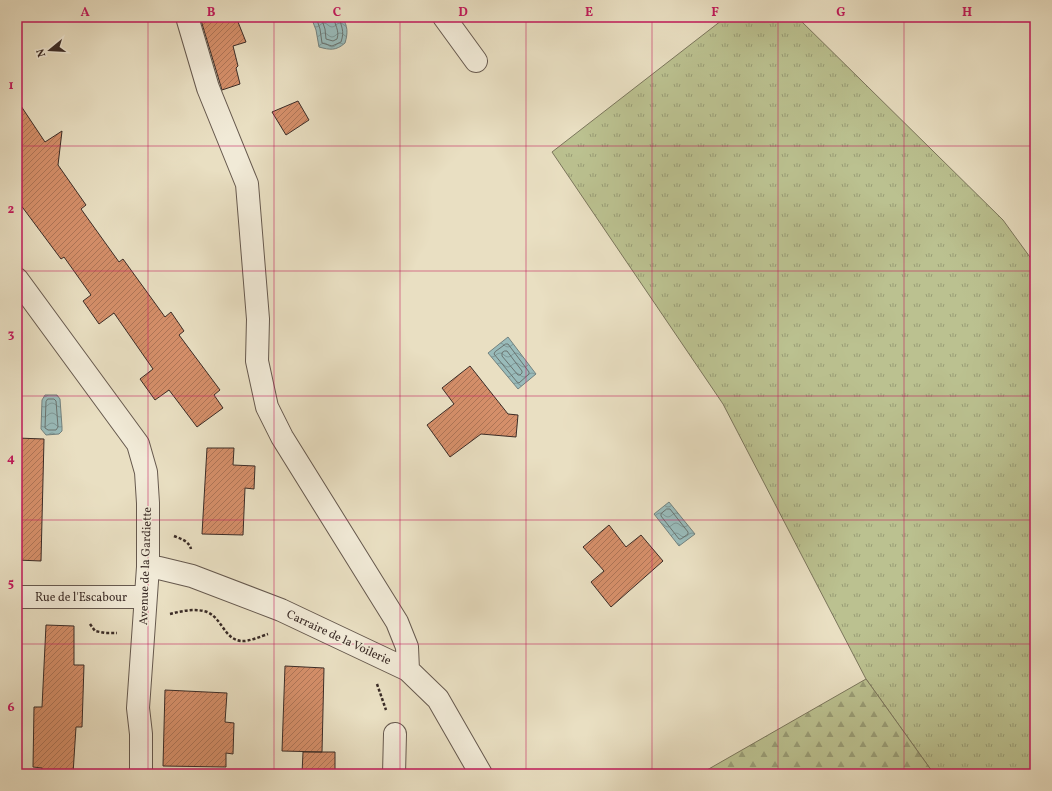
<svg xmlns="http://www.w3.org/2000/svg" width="1052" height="791" viewBox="0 0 1052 791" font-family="Vollkorn,serif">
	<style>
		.grass { fill: url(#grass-tufts); stroke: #7b765c }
		.forest { fill: url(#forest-firs); stroke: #7b765c }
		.water { fill: url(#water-waves); stroke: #73827f }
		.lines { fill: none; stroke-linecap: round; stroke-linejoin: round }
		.shore { stroke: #6a7470; stroke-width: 1 }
		.building { fill: url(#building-hatch); stroke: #3b2c27 }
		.minor-casing { stroke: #66594e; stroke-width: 24 }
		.path { stroke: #3b2c27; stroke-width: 2.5; stroke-dasharray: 3 2; stroke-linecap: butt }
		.minor { stroke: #f1ead7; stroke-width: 22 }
		.grid { fill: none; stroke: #c2185b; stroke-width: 1; stroke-opacity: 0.55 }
		.labels { text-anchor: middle; stroke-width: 3; stroke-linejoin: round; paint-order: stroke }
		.street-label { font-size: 12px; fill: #3b2c27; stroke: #f1ead7 }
		.neatline { fill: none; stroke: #c2185b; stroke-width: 1.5 }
		.grid-label { font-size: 13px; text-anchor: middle; font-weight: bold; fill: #c2185b }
	</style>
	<defs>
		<pattern id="grass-tufts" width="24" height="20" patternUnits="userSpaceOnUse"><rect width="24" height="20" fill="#bbc190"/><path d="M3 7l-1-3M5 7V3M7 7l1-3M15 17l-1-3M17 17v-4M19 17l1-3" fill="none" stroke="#999d76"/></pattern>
		<pattern id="forest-firs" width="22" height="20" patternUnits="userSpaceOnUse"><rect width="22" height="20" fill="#bbc190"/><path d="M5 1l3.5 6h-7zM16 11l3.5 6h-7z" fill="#999d76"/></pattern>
		<pattern id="water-waves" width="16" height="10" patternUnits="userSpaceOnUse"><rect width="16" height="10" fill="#99bbba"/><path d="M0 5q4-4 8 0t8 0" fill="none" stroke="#7e9897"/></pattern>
		<pattern id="building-hatch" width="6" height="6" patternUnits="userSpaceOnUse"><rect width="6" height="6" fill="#d58f6a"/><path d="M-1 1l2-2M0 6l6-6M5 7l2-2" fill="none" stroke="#ae7557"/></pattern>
	</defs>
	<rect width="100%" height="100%" fill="#e9dfc2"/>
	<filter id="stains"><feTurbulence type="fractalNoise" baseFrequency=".005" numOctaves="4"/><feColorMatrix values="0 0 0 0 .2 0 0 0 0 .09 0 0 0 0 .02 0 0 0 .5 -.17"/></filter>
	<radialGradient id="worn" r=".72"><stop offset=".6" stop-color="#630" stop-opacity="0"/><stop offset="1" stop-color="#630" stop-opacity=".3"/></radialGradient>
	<!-- grass -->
	<path class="grass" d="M 726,17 L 797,17 L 1003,220 L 1035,264 L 1035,774 L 934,774 L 866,679 L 723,404 L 552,152 Z"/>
	<!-- forest -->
	<path class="forest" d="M 866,679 L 934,774 L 700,774 Z"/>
	<!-- water -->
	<path class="water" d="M 311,17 L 342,17 C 348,26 348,33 345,43 C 336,51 330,50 319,47 L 316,30 Z
		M 508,337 L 536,374 L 518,389 L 488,353 Z
		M 45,395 L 57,395 L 60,399 L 62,427 L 62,431 L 59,434 L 46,435 L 41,429 L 42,400 Z
		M 669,502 L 695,534 L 679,546 L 654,514 Z"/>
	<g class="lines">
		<!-- shore -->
		<path class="shore" d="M 316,17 L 320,29 L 322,43 L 332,46 L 341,42 C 345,30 341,27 339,17
			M 321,17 L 325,29 L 326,39 L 333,41 L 337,39 C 340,30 334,25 334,17
			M 506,344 L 508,344 L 529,372 L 529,374 L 519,383 L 517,382 L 494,354 L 495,352 Z
			M 505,351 L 507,351 L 522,371 L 522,373 L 520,375 L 518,375 L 502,356 L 502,353 Z
			M 48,399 L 54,399 L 56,401 L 58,427 L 56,430 L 48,430 L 45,428 L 46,402 Z
			M 667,509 L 670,509 L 688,532 L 688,534 L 681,539 L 679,539 L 661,516 L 661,514 Z"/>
	</g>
	<!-- building -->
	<path class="building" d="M 200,17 L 236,17 L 246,42 L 233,46 L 238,66 L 236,68 L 240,84 L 222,90 Z
		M 17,100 L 45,142 L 62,131 L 58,165 L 86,205 L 81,209 L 119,262 L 123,259 L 165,317 L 171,312 L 184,331 L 179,335 L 220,390 L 214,395 L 223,408 L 197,427 L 169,390 L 155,400 L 140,379 L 153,369 L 114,313 L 99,324 L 83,301 L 91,295 L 64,257 L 61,259 L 17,200 Z
		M 298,101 L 309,120 L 286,135 L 272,112 Z
		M 470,366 L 508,414 L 518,415 L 516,437 L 481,434 L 450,457 L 427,425 L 454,404 L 442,388 Z
		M 17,438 L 44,439 L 41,561 L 17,560 Z
		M 207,448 L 234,448 L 233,465 L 255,466 L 254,489 L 245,488 L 243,535 L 202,534 Z
		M 609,525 L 626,547 L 641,535 L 663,561 L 611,607 L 591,582 L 604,571 L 583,547 Z
		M 46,625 L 74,626 L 74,665 L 84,665 L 82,727 L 76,727 L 73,774 L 41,774 L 42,768 L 33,767 L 34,707 L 42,707 Z
		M 285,666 L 324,668 L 322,752 L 282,751 Z
		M 165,690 L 227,693 L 225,722 L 234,723 L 233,754 L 226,753 L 226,767 L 163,766 Z
		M 303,752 L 335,752 L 335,774 L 302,774 Z"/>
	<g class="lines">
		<defs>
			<path id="minor" d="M 187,17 L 208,88 L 247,184 L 258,319 L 257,361 L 267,407 L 282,437 L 397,622 L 407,647 L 408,670
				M 444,17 L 476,61
				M 17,279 L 138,444 L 146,472 L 148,503 L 148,567 L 138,708 L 141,734 L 141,774
				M 148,567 L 159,568 L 192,576 L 281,610 L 408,670 L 438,699 L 481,774
				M 17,597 L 145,597
				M 394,774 L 395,734"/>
		</defs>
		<!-- minor casing -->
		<use href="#minor" class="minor-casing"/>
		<!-- path -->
		<path class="path" d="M 174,536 C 181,539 189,541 191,549
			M 170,614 C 182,611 195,608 207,612 C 222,618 224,639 241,641 C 248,642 262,636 268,634
			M 90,624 L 95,631 L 105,633 L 117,633
			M 377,684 L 386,710"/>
		<!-- minor -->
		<use href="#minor" class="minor"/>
	</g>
	<!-- grid -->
	<path class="grid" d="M 148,17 L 148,774M 274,17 L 274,774M 400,17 L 400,774M 526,17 L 526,774M 652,17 L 652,774M 778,17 L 778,774M 904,17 L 904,774M 17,146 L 1035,146M 17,271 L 1035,271M 17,396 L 1035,396M 17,520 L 1035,520M 17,644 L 1035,644"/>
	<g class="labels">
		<!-- street labels -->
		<g class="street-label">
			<text transform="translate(145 566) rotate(-88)" y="4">Avenue de la Gardiette</text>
			<text x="81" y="601">Rue de l'Escabour</text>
			<text transform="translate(339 637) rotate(25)" y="4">Carraire de la Voilerie</text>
		</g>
	</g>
	<!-- margin -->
	<rect width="1052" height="791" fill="none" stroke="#e9dfc2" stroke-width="44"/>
	<!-- north arrow -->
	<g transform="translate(50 50) rotate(252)" stroke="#f1ead7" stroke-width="3" paint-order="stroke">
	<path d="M0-3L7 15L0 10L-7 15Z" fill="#3b2c27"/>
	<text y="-6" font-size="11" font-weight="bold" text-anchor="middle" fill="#3b2c27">N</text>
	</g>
	<rect x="22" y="22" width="1008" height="747" class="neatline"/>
	<g class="grid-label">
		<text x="85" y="16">A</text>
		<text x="211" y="16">B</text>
		<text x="337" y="16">C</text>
		<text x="463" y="16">D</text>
		<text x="589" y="16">E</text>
		<text x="715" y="16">F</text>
		<text x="841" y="16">G</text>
		<text x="967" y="16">H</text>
		<text x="11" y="89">1</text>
		<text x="11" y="213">2</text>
		<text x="11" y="338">3</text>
		<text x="11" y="462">4</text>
		<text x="11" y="587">5</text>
		<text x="11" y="711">6</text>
	</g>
	<rect width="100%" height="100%" filter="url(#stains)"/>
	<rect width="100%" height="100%" fill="url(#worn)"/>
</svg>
